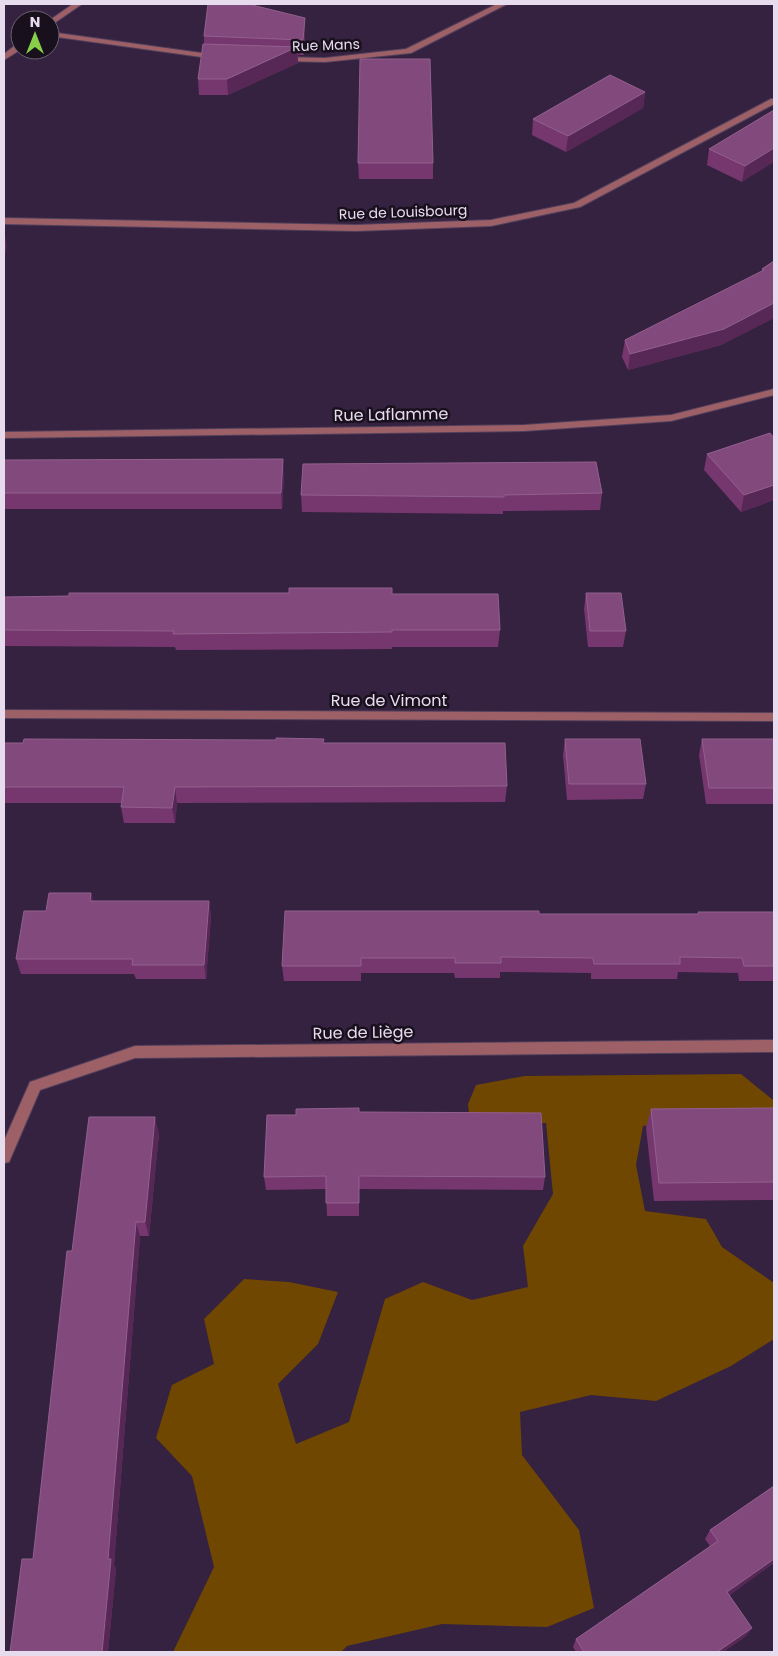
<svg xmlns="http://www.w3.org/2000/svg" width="778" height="1656" viewBox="0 0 778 1656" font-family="Poppins,sans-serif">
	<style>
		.green { fill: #6f4700 }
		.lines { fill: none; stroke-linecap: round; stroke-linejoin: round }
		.minor-casing { stroke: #51405c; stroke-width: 2 }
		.minor { fill: #9e6067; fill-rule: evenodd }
		.wall { fill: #76376f }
		.shaded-wall { fill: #572756 }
		.building { fill: #82497c; stroke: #92608e }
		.labels { text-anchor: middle; stroke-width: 5; stroke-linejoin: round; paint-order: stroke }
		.far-street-label { font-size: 14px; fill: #e7dbee; stroke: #18101d }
		.street-label { font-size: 16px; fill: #e7dbee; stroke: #18101d }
	</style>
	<rect width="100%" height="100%" fill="#352240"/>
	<!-- green -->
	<path class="green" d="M 741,1074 L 773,1100 L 774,1116 L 643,1126 L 636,1165 L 645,1211 L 706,1219 L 722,1247 L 774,1283 L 774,1339 L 731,1366 L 656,1401 L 591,1395 L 520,1412 L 522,1455 L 579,1530 L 594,1608 L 547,1627 L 442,1624 L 347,1646 L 341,1652 L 173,1652 L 214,1567 L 192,1476 L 156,1438 L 172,1385 L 214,1364 L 204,1319 L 244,1279 L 289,1282 L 338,1292 L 318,1344 L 278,1384 L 296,1444 L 349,1422 L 385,1299 L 423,1282 L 472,1300 L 528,1287 L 523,1246 L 553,1194 L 546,1123 L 470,1122 L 468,1104 L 476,1085 L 525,1076 Z"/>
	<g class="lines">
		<defs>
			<path id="minor" d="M 73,4 L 82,4 L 50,26 L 50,20 Z
				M 497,4 L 507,4 L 411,53 L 325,62 L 281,61 L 277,59 L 281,57 L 325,58 L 406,49 Z
				M 50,32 L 216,55 L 220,57 L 216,59 L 50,36 Z
				M 17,44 L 20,44 L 20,50 L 4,60 L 4,54 Z
				M 771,99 L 774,99 L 774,104 L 580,207 L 491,226 L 356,231 L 4,224 L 4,218 L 356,225 L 491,220 L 574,203 Z
				M 774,389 L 774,395 L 671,421 L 524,431 L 4,438 L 4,432 L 524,425 L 671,415 Z
				M 4,710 L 774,713 L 774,721 L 4,718 Z
				M 774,1040 L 774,1052 L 135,1058 L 40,1090 L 9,1162 L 4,1163 L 4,1141 L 30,1082 L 135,1046 Z"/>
		</defs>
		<!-- minor casing -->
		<use href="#minor" class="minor-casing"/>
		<!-- minor -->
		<use href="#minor" class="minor"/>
	</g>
	<!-- wall -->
	<path class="wall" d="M 305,33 L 304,55 L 298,55 L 298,63 L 228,95 L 199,95 L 198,79 L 204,44 L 204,36 Z
		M 645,92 L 643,108 L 566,152 L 532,135 L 533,119 Z
		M 774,110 L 742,182 L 707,165 L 709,149 Z
		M 358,163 L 433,163 L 433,179 L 359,179 Z
		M 774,261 L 774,318 L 721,345 L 628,370 L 622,357 L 625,340 L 762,271 L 762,269 Z
		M 774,438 L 774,500 L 741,512 L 704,470 L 707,454 Z
		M 4,460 L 284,476 L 282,509 L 4,509 Z
		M 602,493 L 600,510 L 503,511 L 503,514 L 302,512 L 301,495 Z
		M 586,593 L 626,631 L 623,647 L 588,647 L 584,609 Z
		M 392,594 L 500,630 L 498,647 L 392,647 L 392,649 L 176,650 L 175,647 L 4,646 L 4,597 Z
		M 565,739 L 646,784 L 643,799 L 567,800 L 563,755 Z
		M 702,739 L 774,739 L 774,804 L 706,804 L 699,755 Z
		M 4,743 L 324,743 L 507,786 L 505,802 L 177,803 L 175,823 L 124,823 L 121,807 L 122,803 L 4,803 Z
		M 91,893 L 93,901 L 209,901 L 211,917 L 206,979 L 136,979 L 134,974 L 21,974 L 16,959 L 46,911 Z
		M 698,912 L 774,912 L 774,981 L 739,981 L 738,973 L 678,972 L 677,979 L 591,979 L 591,973 L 500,972 L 500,978 L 455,978 L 454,973 L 361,973 L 361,981 L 284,981 L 282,966 L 539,914 L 698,914 Z
		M 774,1108 L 774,1200 L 654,1201 L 646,1128 L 651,1109 Z
		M 359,1112 L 545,1177 L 543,1190 L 359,1189 L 359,1216 L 327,1216 L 326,1189 L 266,1190 L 264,1177 L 296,1115 Z
		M 159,1133 L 149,1236 L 140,1236 L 114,1565 L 116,1569 L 108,1652 L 10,1652 L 33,1559 L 72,1251 Z
		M 774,1486 L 774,1563 L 729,1595 L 752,1628 L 746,1636 L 723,1652 L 576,1652 L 573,1647 L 576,1639 L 710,1546 L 705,1539 L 710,1530 Z"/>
	<!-- shaded-wall -->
	<path class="shaded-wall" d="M 305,18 L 305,33 L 304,55 L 303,40 Z
		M 297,47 L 298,63 L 228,95 L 227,79 Z
		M 645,92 L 643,108 L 566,152 L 568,136 Z
		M 774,148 L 774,162 L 742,182 L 745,166 Z
		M 4,230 L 7,246 L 4,259 Z
		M 774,303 L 774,318 L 721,345 L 628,370 L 630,354 Z
		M 283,459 L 284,476 L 282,509 L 281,493 Z
		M 774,485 L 774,500 L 741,512 L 744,495 Z
		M 175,787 L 177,803 L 175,823 L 172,808 Z
		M 91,893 L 95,908 L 90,901 Z
		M 209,901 L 211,917 L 206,979 L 204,965 Z
		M 155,1117 L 159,1133 L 149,1236 L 145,1222 Z
		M 136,1222 L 140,1236 L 114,1565 L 116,1569 L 108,1652 L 102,1652 L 108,1559 Z
		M 774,1559 L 774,1563 L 722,1601 L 727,1592 Z
		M 752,1628 L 746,1636 L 723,1652 L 717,1652 Z"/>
	<!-- building -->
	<path class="building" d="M 208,4 L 248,4 L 305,18 L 303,40 L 204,36 Z
		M 203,44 L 297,47 L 227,79 L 198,79 Z
		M 360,59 L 430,59 L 433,163 L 358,163 Z
		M 610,75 L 645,92 L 568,136 L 533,119 Z
		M 774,110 L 774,148 L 745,166 L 709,149 Z
		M 774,261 L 774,303 L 724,329 L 630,354 L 625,340 L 764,270 L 762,269 Z
		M 770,433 L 774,438 L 774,485 L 744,495 L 707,454 Z
		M 283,459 L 281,493 L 4,493 L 4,460 Z
		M 596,462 L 602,493 L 504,495 L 504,497 L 301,495 L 303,464 Z
		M 289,588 L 392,588 L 392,594 L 498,594 L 500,630 L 392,630 L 392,632 L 173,634 L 174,631 L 4,630 L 4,597 L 69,596 L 69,593 L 289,593 Z
		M 586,593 L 621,593 L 626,631 L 590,631 Z
		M 276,738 L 324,739 L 323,743 L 505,743 L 507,786 L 175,787 L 172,808 L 121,807 L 124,787 L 4,787 L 4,743 L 23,743 L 24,739 L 276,740 Z
		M 565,739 L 640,739 L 646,784 L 569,784 Z
		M 702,739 L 774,739 L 774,788 L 709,788 Z
		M 49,893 L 91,893 L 90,901 L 209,901 L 204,965 L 132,965 L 133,959 L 16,959 L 24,911 L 46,911 Z
		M 285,911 L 539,911 L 539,914 L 699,914 L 698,912 L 774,912 L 774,966 L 744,966 L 742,958 L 680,957 L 680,964 L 594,964 L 593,958 L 501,957 L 501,963 L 455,963 L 455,958 L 361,958 L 361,966 L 282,966 Z
		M 359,1108 L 359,1112 L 541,1113 L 545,1177 L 359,1176 L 359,1203 L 326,1203 L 326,1176 L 264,1177 L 267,1115 L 296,1115 L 296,1109 Z
		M 774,1108 L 774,1182 L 659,1183 L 651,1109 Z
		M 89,1117 L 155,1117 L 145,1222 L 136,1222 L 108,1559 L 111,1559 L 102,1652 L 10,1652 L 22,1559 L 33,1559 L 67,1251 L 72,1251 Z
		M 774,1486 L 774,1559 L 727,1592 L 752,1628 L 717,1652 L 584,1652 L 576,1639 L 718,1541 L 710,1530 Z"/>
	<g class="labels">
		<!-- far-street labels -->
		<g class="far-street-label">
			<text transform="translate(326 45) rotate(-2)" y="5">Rue Mans</text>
			<text transform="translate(403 212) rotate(-2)" y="5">Rue de Louisbourg</text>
		</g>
		<!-- street labels -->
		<g class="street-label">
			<text transform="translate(391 414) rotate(-1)" y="6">Rue Laflamme</text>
			<text x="389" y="706">Rue de Vimont</text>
			<text transform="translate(363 1032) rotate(-1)" y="6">Rue de Liège</text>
		</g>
	</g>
	<!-- border -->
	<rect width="778" height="1656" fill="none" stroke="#e7dbee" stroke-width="10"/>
	<!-- north arrow -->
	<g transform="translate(35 35)"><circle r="24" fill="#18101d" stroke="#6b6171"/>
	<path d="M0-4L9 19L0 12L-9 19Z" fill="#88cf49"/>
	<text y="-8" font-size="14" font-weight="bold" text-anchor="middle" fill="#e7dbee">N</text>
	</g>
</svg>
